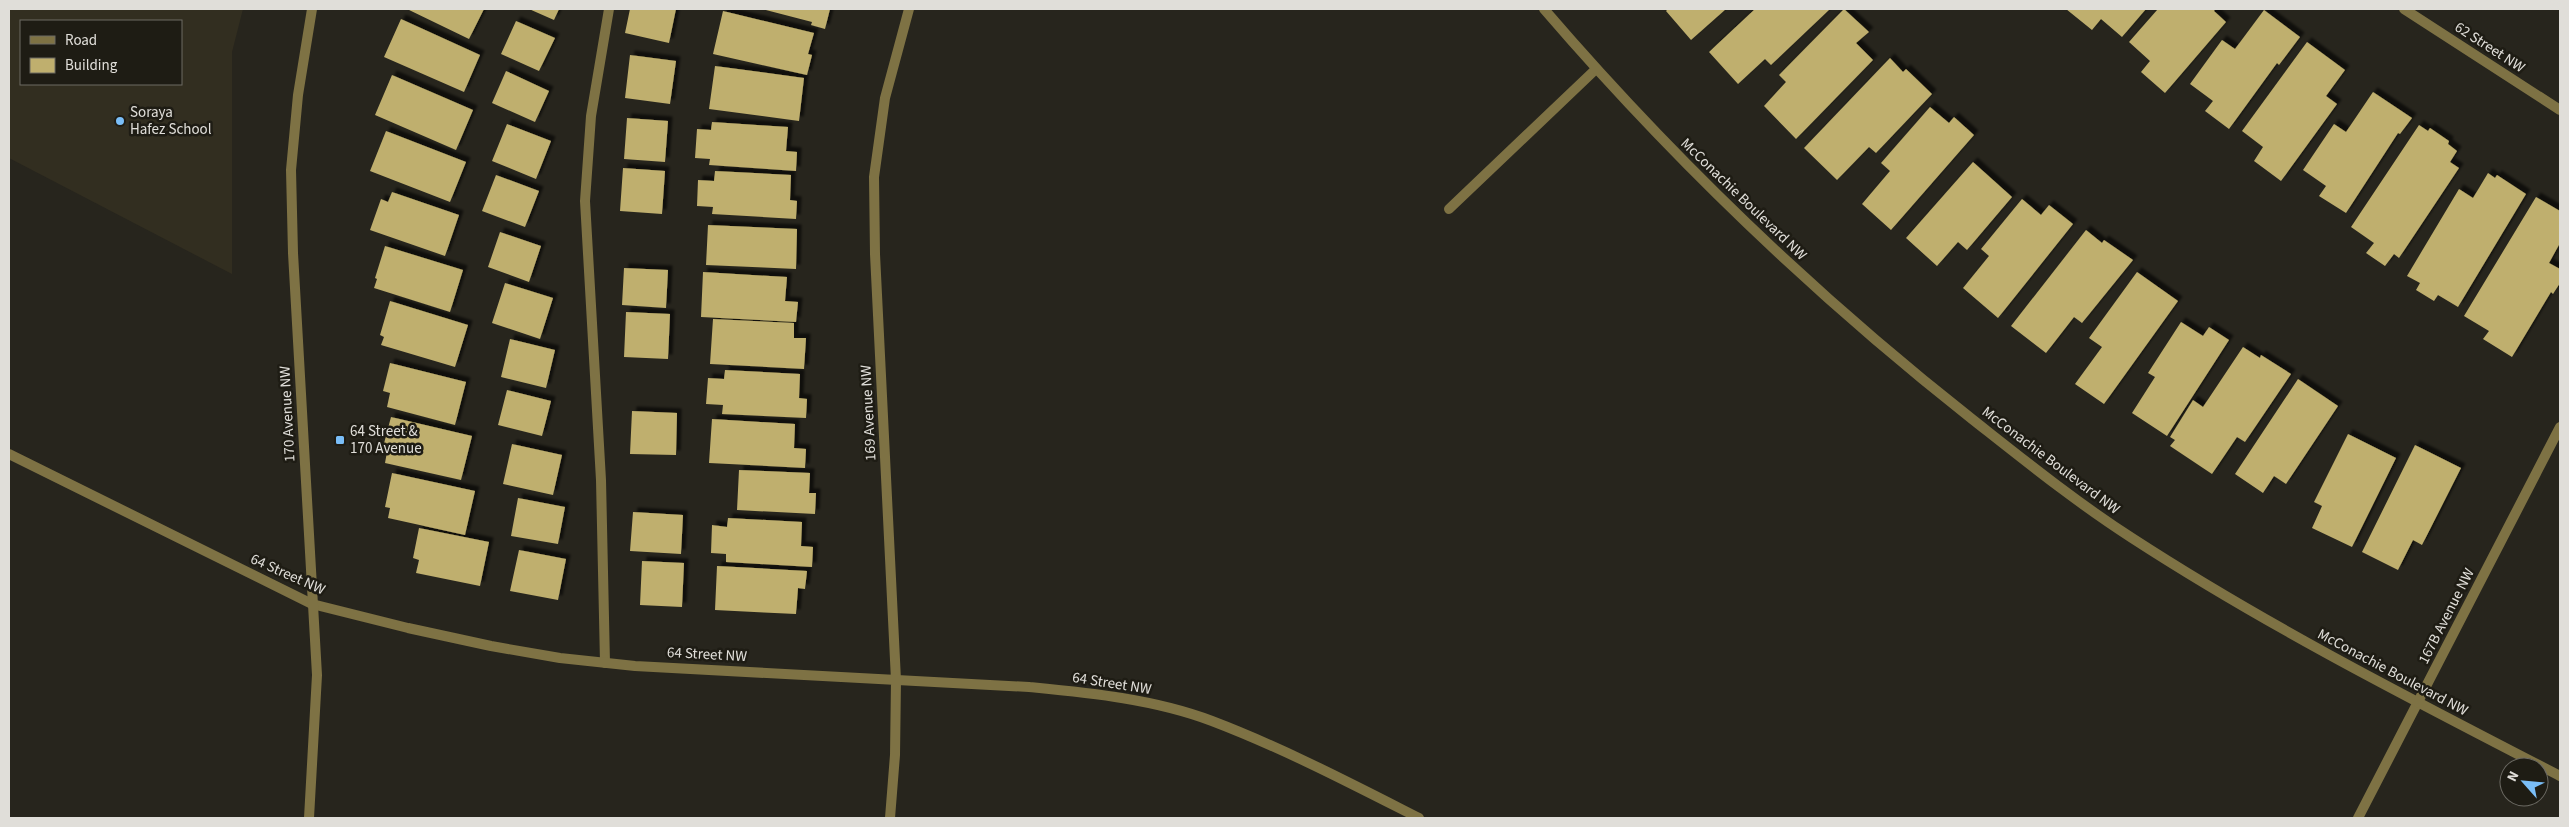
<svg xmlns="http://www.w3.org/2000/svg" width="2569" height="827" viewBox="0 0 2569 827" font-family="'Source Sans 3',sans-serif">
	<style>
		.built { fill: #322e20; fill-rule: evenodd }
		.building { fill: #bfaf6e; filter: url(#shadow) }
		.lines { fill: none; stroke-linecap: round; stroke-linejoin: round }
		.service { stroke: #7e7244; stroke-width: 10 }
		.minor { stroke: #7e7244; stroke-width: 10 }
		.tertiary { stroke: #7e7244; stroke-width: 10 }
		.poi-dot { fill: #7abef8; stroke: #1e1c14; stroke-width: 2 }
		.labels { text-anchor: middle; stroke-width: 5; stroke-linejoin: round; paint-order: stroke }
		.street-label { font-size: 15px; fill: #e0ded9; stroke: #1e1c14 }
		.poi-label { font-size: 15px; fill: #e0ded9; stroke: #1e1c14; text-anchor: start }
	</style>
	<defs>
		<filter id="shadow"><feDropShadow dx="4.5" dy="-4.5" stdDeviation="1" flood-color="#0009"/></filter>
	</defs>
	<rect width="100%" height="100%" fill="#27251d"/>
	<!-- built -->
	<path class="built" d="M 9,9 L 243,9 L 232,52 L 232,274 L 9,158 ZM 21,21 L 181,21 L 181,84 L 21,84 Z"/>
	<!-- building -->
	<path class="building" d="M 407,9 L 484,9 L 469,39 Z
		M 529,9 L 559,9 L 554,20 Z
		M 630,9 L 676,9 L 669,43 L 625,33 Z
		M 762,9 L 830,9 L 825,29 L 811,25 L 812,22 Z
		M 1668,9 L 1726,9 L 1691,40 L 1666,11 Z
		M 1755,9 L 1830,9 L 1771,65 L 1765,59 L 1738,84 L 1709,52 Z
		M 1844,9 L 1869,32 L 1856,43 L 1873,60 L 1796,139 L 1764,106 L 1786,82 L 1779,75 Z
		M 2066,9 L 2146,9 L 2122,37 L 2101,19 L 2092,30 Z
		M 2158,9 L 2215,9 L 2214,11 L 2226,22 L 2165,93 L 2141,72 L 2150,61 L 2129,42 Z
		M 2264,10 L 2300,37 L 2279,65 L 2277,63 L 2229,129 L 2205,111 L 2213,101 L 2190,84 L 2222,40 L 2235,49 Z
		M 723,11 L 814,33 L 808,54 L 812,55 L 807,75 L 713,54 Z
		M 401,19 L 480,55 L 464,92 L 384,57 Z
		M 516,21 L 555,38 L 539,71 L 501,54 Z
		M 2307,42 L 2345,70 L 2326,96 L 2337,104 L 2281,181 L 2254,161 L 2263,147 L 2242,131 Z
		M 630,55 L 676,61 L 670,104 L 625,98 Z
		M 1890,58 L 1903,72 L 1906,69 L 1932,94 L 1876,153 L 1869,147 L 1837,180 L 1804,148 Z
		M 715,66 L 804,78 L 799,121 L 709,109 Z
		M 506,71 L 549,91 L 535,122 L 492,103 Z
		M 392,75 L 473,110 L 456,150 L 375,115 Z
		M 2373,92 L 2412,118 L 2400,134 L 2398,133 L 2346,213 L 2319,196 L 2326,186 L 2303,170 L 2334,124 L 2346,132 Z
		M 1930,107 L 1949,123 L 1954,117 L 1974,135 L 1891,230 L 1862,204 L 1890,171 L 1881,163 Z
		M 627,118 L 668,121 L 665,162 L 624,159 Z
		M 712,122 L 788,127 L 786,151 L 797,152 L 796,171 L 709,165 L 710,159 L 695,158 L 697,129 L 711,130 Z
		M 507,124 L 551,141 L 536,179 L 492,161 Z
		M 2419,125 L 2428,131 L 2430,128 L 2449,141 L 2448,144 L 2457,151 L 2450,162 L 2459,168 L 2399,258 L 2394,254 L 2385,266 L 2366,253 L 2374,243 L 2351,227 Z
		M 386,131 L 466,162 L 450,202 L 370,171 Z
		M 1973,162 L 2012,197 L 1967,250 L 1958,242 L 1937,266 L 1906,238 Z
		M 623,168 L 665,171 L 662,214 L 620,211 Z
		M 715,171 L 791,175 L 790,200 L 797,201 L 796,219 L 712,214 L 713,207 L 697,206 L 698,180 L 714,181 Z
		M 2488,173 L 2495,178 L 2497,175 L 2526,194 L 2458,307 L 2438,295 L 2434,301 L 2416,290 L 2420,283 L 2407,276 L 2459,189 L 2473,198 Z
		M 496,175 L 539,191 L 525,227 L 482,211 Z
		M 392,192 L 459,215 L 445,256 L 370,230 L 381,199 L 388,202 Z
		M 2536,197 L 2560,211 L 2560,243 L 2549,263 L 2560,269 L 2560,283 L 2553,294 L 2551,292 L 2512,357 L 2483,339 L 2489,331 L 2464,316 Z
		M 2022,199 L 2041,215 L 2049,205 L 2073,224 L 1998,318 L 1963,288 L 1989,256 L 1981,249 Z
		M 708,225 L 797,229 L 796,269 L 706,265 Z
		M 2086,230 L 2102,243 L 2104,240 L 2133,260 L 2082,323 L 2074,317 L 2046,353 L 2011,326 Z
		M 500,232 L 541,246 L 529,282 L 488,267 Z
		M 385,246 L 463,270 L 450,312 L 374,288 L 377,279 L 375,278 Z
		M 624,268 L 668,270 L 666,308 L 622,305 Z
		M 703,272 L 787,277 L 785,301 L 798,302 L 796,322 L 701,317 Z
		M 2137,272 L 2178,301 L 2104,404 L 2075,384 L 2102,347 L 2089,338 Z
		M 505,283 L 553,298 L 540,339 L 492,323 Z
		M 390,301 L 468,325 L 455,367 L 381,345 L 384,337 L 380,335 Z
		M 626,312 L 670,314 L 668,359 L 624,357 Z
		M 713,319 L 794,323 L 794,338 L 806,338 L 804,369 L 710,364 Z
		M 2181,322 L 2203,336 L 2209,327 L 2229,340 L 2167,436 L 2132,413 L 2155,377 L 2148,373 Z
		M 510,339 L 555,350 L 546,388 L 501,377 Z
		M 2243,347 L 2260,358 L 2261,355 L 2291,374 L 2245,442 L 2237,437 L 2212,474 L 2170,446 L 2175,440 L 2170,437 L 2193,400 L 2203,407 Z
		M 390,363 L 466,382 L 455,425 L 387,407 L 390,393 L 383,391 Z
		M 725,370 L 800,374 L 799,398 L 807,399 L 806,418 L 722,414 L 723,405 L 706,404 L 708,378 L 724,379 Z
		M 2298,379 L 2338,406 L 2286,484 L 2274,476 L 2263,493 L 2235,474 Z
		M 507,390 L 551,401 L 542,436 L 498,425 Z
		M 632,411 L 677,413 L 676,455 L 630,454 Z
		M 391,417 L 472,436 L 461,480 L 385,463 L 387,452 L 382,451 Z
		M 712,419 L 795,424 L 794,448 L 806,449 L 805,468 L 709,463 Z
		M 2348,434 L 2396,458 L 2352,547 L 2312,528 L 2322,506 L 2314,502 Z
		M 512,444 L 562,455 L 553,495 L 503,484 Z
		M 2415,445 L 2461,468 L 2422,545 L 2413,540 L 2398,570 L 2362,552 Z
		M 739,470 L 810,473 L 809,493 L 816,493 L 815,514 L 737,510 Z
		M 392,473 L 475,491 L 465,535 L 388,518 L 390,508 L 385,507 Z
		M 518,498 L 565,507 L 558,544 L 511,536 Z
		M 633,512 L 683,515 L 681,554 L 630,551 Z
		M 728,518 L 802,522 L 801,546 L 813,547 L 812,567 L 726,562 L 726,554 L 711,553 L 712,525 L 727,527 Z
		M 419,528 L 489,542 L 480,586 L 416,573 L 419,560 L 413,558 Z
		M 519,550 L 566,559 L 558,600 L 510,591 Z
		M 642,561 L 684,563 L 682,607 L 640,605 Z
		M 717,566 L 807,571 L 805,589 L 798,588 L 796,614 L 715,610 Z"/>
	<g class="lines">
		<!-- service -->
		<path class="service" d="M 605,663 L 601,480 L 585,201 L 591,116 L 609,9"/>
		<!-- minor -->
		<path class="minor" d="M 2404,9 L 2560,110
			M 1449,209 L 1596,69
			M 9,454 L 312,604 L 408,628 L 491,646 L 560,658 L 635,666 L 1029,687 C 1090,693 1154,699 1212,721 C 1283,748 1352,784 1419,818
			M 890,818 L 895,755 L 896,680 L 875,254 L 874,177 L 885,98 L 909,9
			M 2358,818 L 2560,427"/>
		<!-- tertiary -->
		<path class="tertiary" d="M 1544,9 C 1673,159 1816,296 1972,419 C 2024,460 2076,502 2132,538 C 2269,627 2415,701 2560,776
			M 309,818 L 317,675 L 293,253 L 291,170 L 298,95 L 312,9"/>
	</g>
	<!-- markers -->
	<g class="poi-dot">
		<circle cx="120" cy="121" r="5"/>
		<rect x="335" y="435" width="10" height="10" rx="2.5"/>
	</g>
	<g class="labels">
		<!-- street labels -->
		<g class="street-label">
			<text transform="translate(2490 47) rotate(33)" y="5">62 Street NW</text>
			<text transform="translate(1744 199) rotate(44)" y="5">McConachie Boulevard NW</text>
			<text transform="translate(868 413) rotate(-93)" y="5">169 Avenue NW</text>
			<text transform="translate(287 414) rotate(-93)" y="5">170 Avenue NW</text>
			<text transform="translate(2051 460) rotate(37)" y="5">McConachie Boulevard NW</text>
			<text transform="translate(288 574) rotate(24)" y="5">64 Street NW</text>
			<text transform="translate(2446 616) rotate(-63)" y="5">167B Avenue NW</text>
			<text transform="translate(707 654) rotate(3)" y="5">64 Street NW</text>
			<text transform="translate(2393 672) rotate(28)" y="5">McConachie Boulevard NW</text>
			<text transform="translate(1112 683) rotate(9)" y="5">64 Street NW</text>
		</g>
		<!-- poi labels -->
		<g class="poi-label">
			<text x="130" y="117">Soraya<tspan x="130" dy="17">Hafez School</tspan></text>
			<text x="350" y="436">64 Street &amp;<tspan x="350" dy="17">170 Avenue</tspan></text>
		</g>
	</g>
	<!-- border -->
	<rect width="2569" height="827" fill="none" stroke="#e0ded9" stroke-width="20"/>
	<!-- legend -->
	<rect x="20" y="20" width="162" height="65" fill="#1e1c14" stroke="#6c6a63"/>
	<rect x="30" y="36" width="25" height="8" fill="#7e7244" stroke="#6c6a63"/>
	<text x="65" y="45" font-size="15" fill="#e0ded9">Road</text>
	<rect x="30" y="58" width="25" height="15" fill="#bfaf6e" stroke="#6c6a63"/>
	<text x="65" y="70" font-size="15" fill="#e0ded9">Building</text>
	<!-- north arrow -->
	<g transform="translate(2524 782) rotate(297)"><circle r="24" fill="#1e1c14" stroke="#6c6a63"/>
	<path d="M0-4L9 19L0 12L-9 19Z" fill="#7abef8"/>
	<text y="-8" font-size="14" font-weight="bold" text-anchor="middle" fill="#e0ded9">N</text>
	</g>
</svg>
